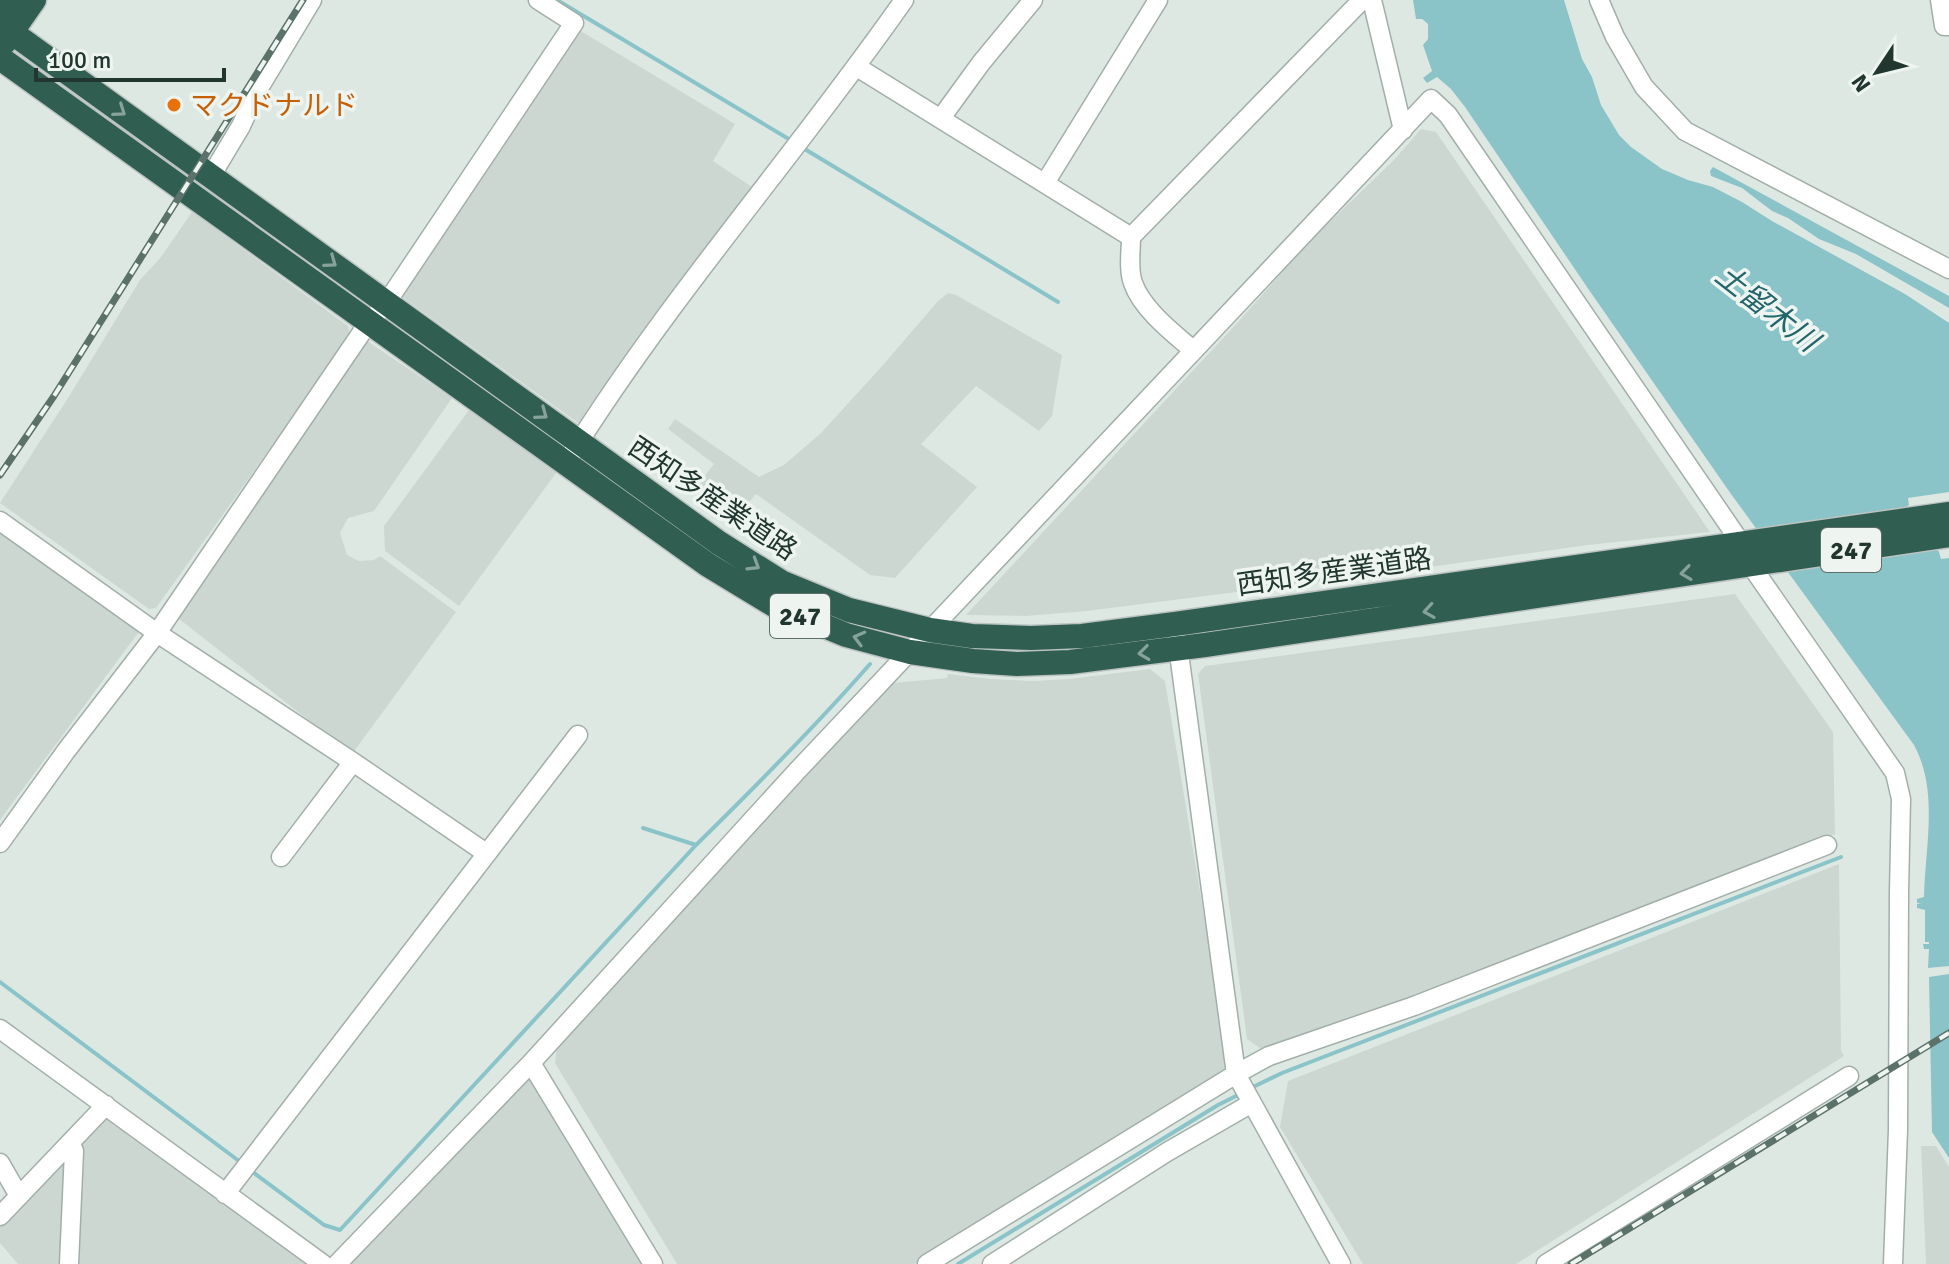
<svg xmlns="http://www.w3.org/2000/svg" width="1949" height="1264" viewBox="0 0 1949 1264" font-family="Signika,'Noto Sans JP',sans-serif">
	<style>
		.built { fill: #ccd7d2 }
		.water { fill: #8ac4c9 }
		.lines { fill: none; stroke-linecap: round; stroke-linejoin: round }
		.stream { stroke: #8ac4c9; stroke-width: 4 }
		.minor-casing { stroke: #a2afa9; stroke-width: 21 }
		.highway-casing { stroke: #bcc3c1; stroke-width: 27 }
		.minor { stroke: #fff; stroke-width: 18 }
		.highway { stroke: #305f52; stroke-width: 24 }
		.rail-casing { stroke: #5b726a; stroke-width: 7 }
		.rail { stroke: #eef5f1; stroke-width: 4; stroke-dasharray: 12; stroke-linecap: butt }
		.oneway { stroke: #86a29a }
		.food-dot { fill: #e8710a; stroke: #eef5f1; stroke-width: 3 }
		.labels { text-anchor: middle; stroke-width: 7; stroke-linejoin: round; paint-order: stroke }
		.shield { fill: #eef5f1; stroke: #5e6f69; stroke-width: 2 }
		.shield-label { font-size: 26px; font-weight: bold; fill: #21362f }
		.food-label { font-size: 28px; fill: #c56008; stroke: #eef5f1; text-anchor: start }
		.street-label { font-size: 28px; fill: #21362f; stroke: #eef5f1 }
		.water-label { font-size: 30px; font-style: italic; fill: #22656b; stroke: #eef5f1 }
	</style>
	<rect width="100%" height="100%" fill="#dee8e3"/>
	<!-- built -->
	<path class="built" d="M 579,30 L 735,124 L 713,161 L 755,189 L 584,427 L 402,297 L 516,118 Z
		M 1421,129 L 1436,132 L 1710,532 L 1588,545 L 1401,571 L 1087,611 L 1026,616 L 966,615 L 1238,322 L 1312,239 L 1394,160 Z
		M 192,212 L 348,326 L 350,337 L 156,608 L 149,609 L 0,503 L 68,398 L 140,280 L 161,257 Z
		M 948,293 L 956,295 L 1062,355 L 1052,416 L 1039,431 L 976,386 L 921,444 L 977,487 L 895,578 L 870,575 L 756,494 L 737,516 L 696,487 L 714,464 L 668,429 L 675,419 L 759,477 L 784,465 L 821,433 L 883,365 L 938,301 Z
		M 367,341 L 452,398 L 374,511 L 348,518 L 340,533 L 347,555 L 359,561 L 374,560 L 380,556 L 456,612 L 352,754 L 174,615 Z
		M 469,410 L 556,473 L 459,606 L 385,551 L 384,526 Z
		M 0,512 L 146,622 L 0,820 Z
		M 1735,594 L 1833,732 L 1835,834 L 1268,1054 L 1247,1039 L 1198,674 L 1205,666 Z
		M 1150,669 L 1165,681 L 1228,1060 L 1220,1079 L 915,1264 L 677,1264 L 555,1063 L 558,1038 L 893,683 L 947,678 L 948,674 L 991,679 L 1034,681 L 1069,679 Z
		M 1839,864 L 1841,1051 L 1844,1056 L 1516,1264 L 1363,1264 L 1280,1127 L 1288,1081 Z
		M 533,1067 L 658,1264 L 343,1264 Z
		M 104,1114 L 307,1264 L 77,1264 L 83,1132 Z
		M 1921,1146 L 1936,1146 L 1949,1167 L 1949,1264 L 1926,1264 Z
		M 62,1152 L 72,1157 L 66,1264 L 18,1264 L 0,1243 L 0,1222 Z"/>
	<!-- water -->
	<path class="water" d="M 1413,0 L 1564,0 L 1582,59 L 1592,77 L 1601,105 L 1619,135 L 1631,147 L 1662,169 L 1688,180 L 1713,187 L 1742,202 L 1772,221 L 1905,294 L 1949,323 L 1949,492 L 1908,498 L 1909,505 L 1907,506 L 1939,552 L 1941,559 L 1949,558 L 1949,966 L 1928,968 L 1929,949 L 1924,949 L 1923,944 L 1929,944 L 1929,942 L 1925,942 L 1925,910 L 1917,908 L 1917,904 L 1922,904 L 1917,903 L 1917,899 L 1924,897 C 1925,847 1939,791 1914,745 L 1731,494 L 1589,290 L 1465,107 L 1451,89 L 1437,77 L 1427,83 L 1423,78 L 1432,71 L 1423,45 L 1428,39 L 1428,24 L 1422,19 L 1416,19 Z
		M 1713,167 L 1949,296 L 1949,308 L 1856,254 L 1819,239 L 1788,218 L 1772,211 L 1742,188 L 1711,176 L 1710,171 Z
		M 1949,974 L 1949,1158 L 1932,1132 L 1929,977 Z"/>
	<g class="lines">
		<!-- stream -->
		<path class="stream" d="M 557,0 L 792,141
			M 803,148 L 1058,302
			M 643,828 L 696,845 C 756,786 815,727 870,664
			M 0,982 L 243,1164
			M 1251,1088 L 1282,1073 L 1841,857
			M 250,1170 L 324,1225 L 340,1230 L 696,845
			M 958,1264 L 1218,1105 L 1240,1094"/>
		<defs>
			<path id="minor" d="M 1372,0 L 1403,130
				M 1599,0 L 1615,37 L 1644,87 L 1685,131 L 1949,269
				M 1940,0 L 1944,26 L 1949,26
				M 857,67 L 1131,237
				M 941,118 L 981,63 L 1033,0
				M 211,176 L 241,126 L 256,93 L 312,0
				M 1045,183 L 1158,0
				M 1193,350 C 1173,333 1142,309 1133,283 C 1128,270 1131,251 1131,237 L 1362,0
				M 572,453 C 672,294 797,153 904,0
				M 0,521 L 157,633 L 353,762 L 486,853
				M 1750,564 L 1895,773 L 1901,799 L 1899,892 L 1898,1130 L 1893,1264
				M 1175,624 L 1236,1074 L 1341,1264
				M 0,843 L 66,751 L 157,633 L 362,332 L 387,302 L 574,23 L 538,0
				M 281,857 L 353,762
				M 0,1029 L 323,1264
				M 531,1063 L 653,1264
				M 0,1163 L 19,1196
				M 225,1194 L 578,735
				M 0,1216 L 106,1105
				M 69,1264 L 74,1151 L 71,1144
				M 337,1264 L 531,1063 L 797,771 L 1431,99 L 1448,115 L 1741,543
				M 927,1264 L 1236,1074 L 1269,1056 L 1414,1006 L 1827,845
				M 992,1264 L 1167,1152 L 1252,1103
				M 1546,1264 L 1849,1076"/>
			<path id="highway" d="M 0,13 L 10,0
				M 0,24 L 719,543 L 781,582 L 849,610 L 930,630 L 972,636 L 1031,638 L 1082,636 L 1175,624 L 1949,514
				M 4,43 L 34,0
				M 0,58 L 708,565 L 774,605 L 846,635 L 910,652 L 973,661 L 1017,664 L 1070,662 L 1205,645 L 1949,535"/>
		</defs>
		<!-- minor casing -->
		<use href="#minor" class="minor-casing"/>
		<!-- highway casing -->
		<use href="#highway" class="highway-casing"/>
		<!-- minor -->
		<use href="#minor" class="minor"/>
		<!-- highway -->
		<use href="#highway" class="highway"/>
		<defs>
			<path id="rail" d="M 0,475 L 54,396 L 303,0
				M 1571,1264 L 1949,1033"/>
		</defs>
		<!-- rail casing -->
		<use href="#rail" class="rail-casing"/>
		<!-- rail -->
		<use href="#rail" class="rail"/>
	</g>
	<!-- one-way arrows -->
	<defs><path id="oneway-chevron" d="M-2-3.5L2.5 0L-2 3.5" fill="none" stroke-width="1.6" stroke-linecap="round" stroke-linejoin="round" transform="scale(2)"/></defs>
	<g class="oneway">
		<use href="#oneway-chevron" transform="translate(120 111) rotate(35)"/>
		<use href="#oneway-chevron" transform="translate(331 262) rotate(36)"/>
		<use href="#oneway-chevron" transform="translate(542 414) rotate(36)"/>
		<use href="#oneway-chevron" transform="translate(754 565) rotate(32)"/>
		<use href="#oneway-chevron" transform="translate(1686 573) rotate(172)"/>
		<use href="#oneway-chevron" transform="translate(1429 611) rotate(171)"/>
		<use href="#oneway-chevron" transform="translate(859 638) rotate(-165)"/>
		<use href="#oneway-chevron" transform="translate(1144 653) rotate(173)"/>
	</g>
	<!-- markers -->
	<circle class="food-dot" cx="174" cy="105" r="8"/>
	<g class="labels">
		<!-- shield labels -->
		<g class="shield">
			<rect x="1821" y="528" width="60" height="44" rx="6"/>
			<rect x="770" y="594" width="60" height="44" rx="6"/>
		</g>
		<g class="shield-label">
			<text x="1851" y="559">247</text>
			<text x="800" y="625">247</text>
		</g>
		<!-- food labels -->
		<g class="food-label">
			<text x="190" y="115">マクドナルド</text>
		</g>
		<!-- street labels -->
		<g class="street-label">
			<text transform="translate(713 498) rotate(34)" y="10">西知多産業道路</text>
			<text transform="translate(1334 571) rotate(-8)" y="10">西知多産業道路</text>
		</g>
		<!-- water labels -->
		<g class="water-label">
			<text transform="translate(1767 308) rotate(38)" y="10">土留木川</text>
		</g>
	</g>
	<!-- north arrow -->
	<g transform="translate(1877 72) rotate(235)" stroke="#eef5f1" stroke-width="6" paint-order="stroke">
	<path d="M0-6L14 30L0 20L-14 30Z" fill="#21362f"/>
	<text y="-12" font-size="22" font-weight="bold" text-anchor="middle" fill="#21362f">N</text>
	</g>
	<!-- scale -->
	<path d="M36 68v12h188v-12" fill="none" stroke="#21362f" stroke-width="4"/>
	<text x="48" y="68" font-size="24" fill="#21362f" stroke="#eef5f1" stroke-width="6" paint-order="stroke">100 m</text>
</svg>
